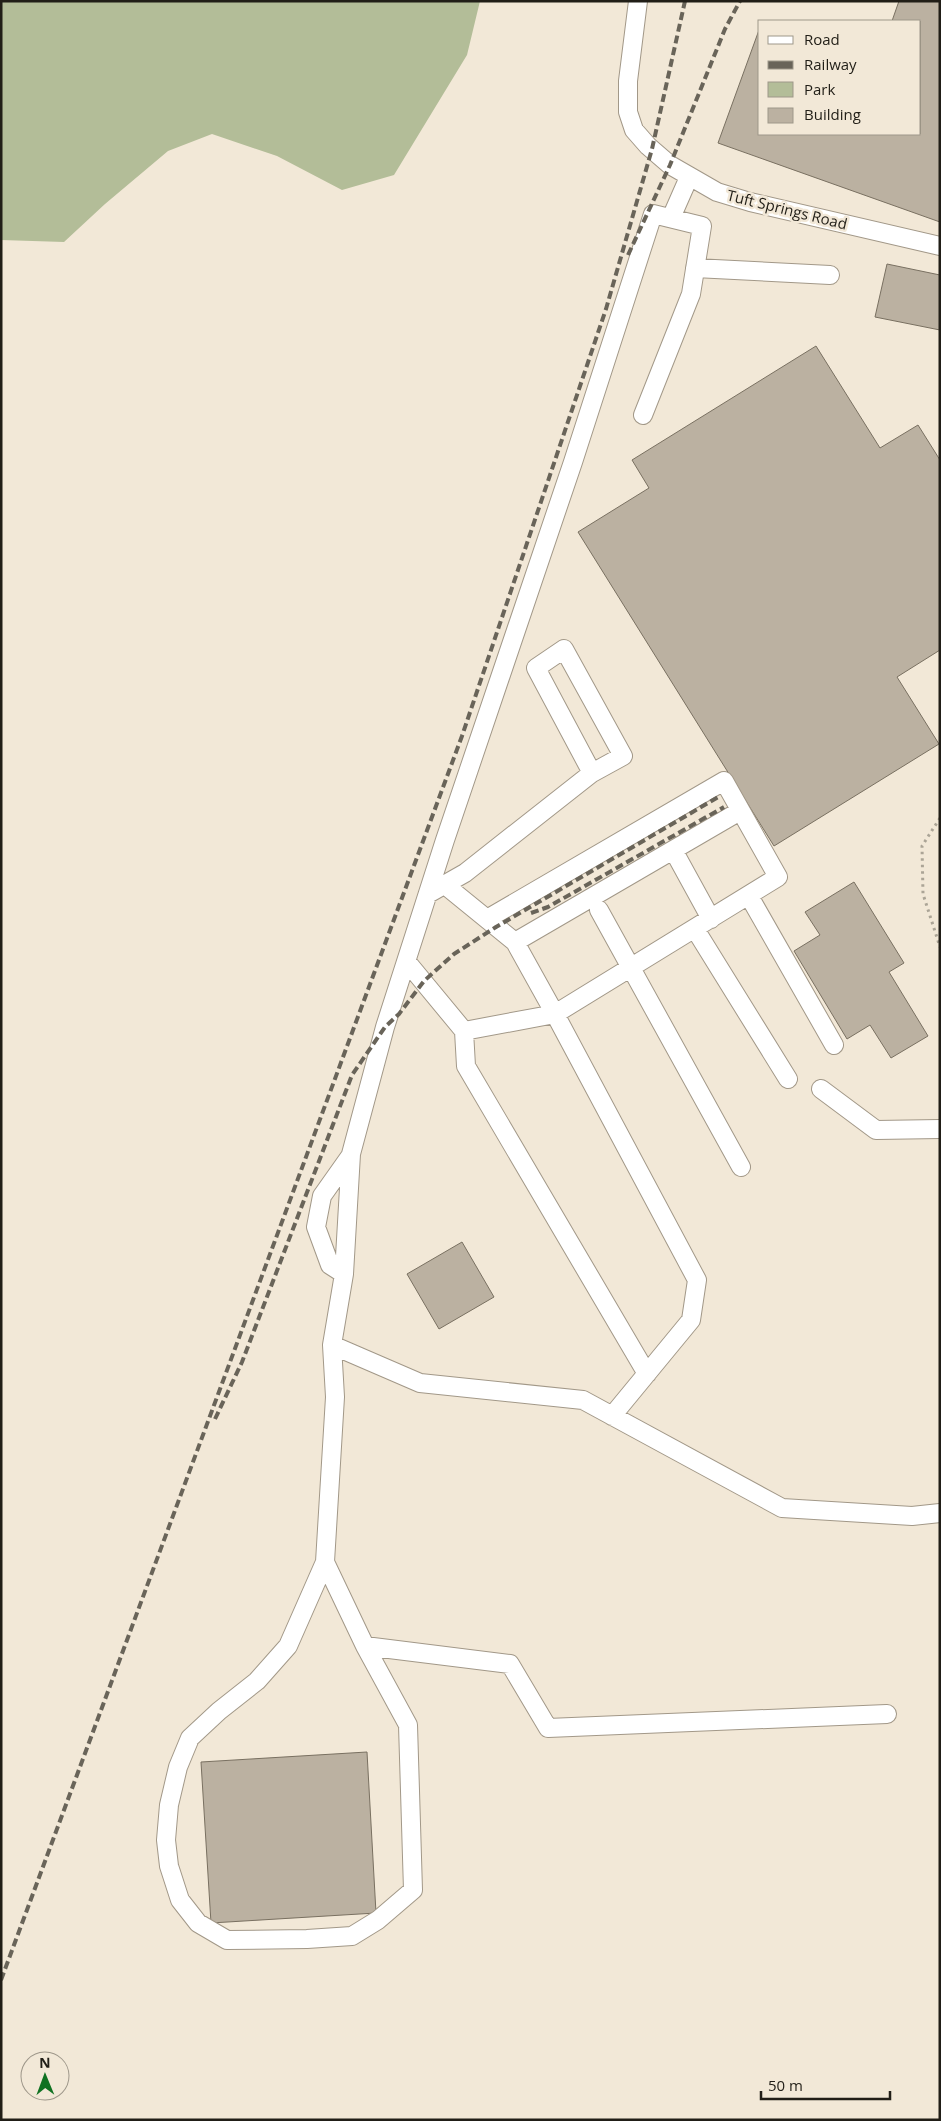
<svg xmlns="http://www.w3.org/2000/svg" width="941" height="2121" viewBox="0 0 941 2121" font-family="'Open Sans',sans-serif">
	<style>
		.green { fill: #b3bd98 }
		.building { fill: #bbb1a1; stroke: #797061 }
		.lines { fill: none; stroke-linecap: round; stroke-linejoin: round }
		.minor-casing { stroke: #a29888; stroke-width: 20 }
		.path { stroke: #aba496; stroke-width: 3; stroke-dasharray: 2.5 4; stroke-linecap: butt }
		.minor { stroke: #fff; stroke-width: 18 }
		.rail { stroke: #696459; stroke-width: 4; stroke-dasharray: 8 4; stroke-linecap: butt }
		.labels { text-anchor: middle; stroke-width: 5; stroke-linejoin: round; paint-order: stroke }
		.street-label { font-size: 15px; fill: #211e17; stroke: #f2e8d7 }
	</style>
	<rect width="100%" height="100%" fill="#f2e8d7"/>
	<!-- green -->
	<path class="green" d="M 1,1 L 480,1 L 467,55 L 394,175 L 342,190 L 277,156 L 212,134 L 168,151 L 105,204 L 64,242 L 1,240 Z"/>
	<!-- building -->
	<path class="building" d="M 899,1 L 940,1 L 940,222 L 718,143 L 759,30 L 760,134 L 920,134 L 920,21 L 892,21 Z
		M 887,264 L 940,275 L 940,330 L 875,317 Z
		M 816,346 L 880,448 L 918,425 L 940,460 L 940,650 L 897,677 L 939,744 L 774,846 L 578,532 L 649,488 L 632,460 Z
		M 854,882 L 904,963 L 889,972 L 928,1036 L 891,1058 L 870,1025 L 847,1039 L 794,951 L 820,935 L 805,912 Z
		M 462,1242 L 494,1297 L 439,1329 L 407,1274 Z
		M 367,1752 L 376,1913 L 211,1923 L 201,1762 Z"/>
	<g class="lines">
		<defs>
			<path id="minor" d="M 638,1 L 628,81 L 628,112 L 634,130 L 648,146 L 670,165 L 717,192 L 750,202 L 940,246
				M 671,218 L 689,177
				M 695,268 L 830,275
				M 677,857 L 711,919
				M 445,885 L 515,942 L 740,811
				M 428,894 L 465,873 L 592,773 L 623,756 L 564,649 L 536,668 L 592,773
				M 749,896 L 834,1045
				M 599,910 L 741,1167
				M 487,919 L 724,781 L 778,877 L 555,1014 L 515,942
				M 695,929 L 788,1079
				M 407,962 L 464,1031 L 555,1014 L 697,1280 L 691,1320 L 612,1416
				M 464,1031 L 466,1066 L 647,1374
				M 821,1089 L 876,1130 L 940,1129
				M 344,1274 L 330,1265 L 316,1227 L 322,1196 L 351,1155
				M 332,1345 L 420,1383 L 583,1400 L 782,1508 L 912,1516 L 940,1513
				M 325,1562 L 365,1646 L 408,1725 L 413,1890 L 378,1920 L 352,1936 L 307,1939 L 227,1940 L 198,1923 L 180,1900 L 169,1866 L 166,1840 L 169,1805 L 178,1767 L 190,1738 L 219,1711 L 257,1681 L 288,1646 L 325,1562 L 335,1397 L 332,1345 L 344,1274 L 351,1154 L 385,1027 L 445,840 L 573,462 L 653,214 L 702,226 L 691,294 L 643,415
				M 365,1646 L 510,1664 L 548,1728 L 887,1714"/>
		</defs>
		<!-- minor casing -->
		<use href="#minor" class="minor-casing"/>
		<!-- path -->
		<path class="path" d="M 940,818 L 922,846 L 923,894 L 940,947"/>
		<!-- minor -->
		<use href="#minor" class="minor"/>
		<!-- rail -->
		<path class="rail" d="M 628,255 L 670,165 L 725,29 L 740,1
			M 531,913 L 548,907 L 724,807
			M 215,1419 L 242,1362 L 352,1075 L 385,1027 L 399,1014 L 424,981 L 454,954 L 496,927 L 720,796
			M 1,1980 L 462,736 L 606,309 L 652,149 L 685,1"/>
	</g>
	<g class="labels">
		<!-- street labels -->
		<g class="street-label">
			<text transform="translate(787 210) rotate(14)" y="5">Tuft Springs Road</text>
		</g>
	</g>
	<!-- border -->
	<rect width="941" height="2121" fill="none" stroke="#211e17" stroke-width="5"/>
	<!-- legend -->
	<rect x="758" y="20" width="162" height="115" fill="#f2e8d7" stroke="#9e978a"/>
	<rect x="768" y="36" width="25" height="8" fill="#ffffff" stroke="#9e978a"/>
	<text x="804" y="45" font-size="15" fill="#211e17">Road</text>
	<rect x="768" y="61" width="25" height="8" fill="#696459" stroke="#9e978a"/>
	<text x="804" y="70" font-size="15" fill="#211e17">Railway</text>
	<rect x="768" y="82" width="25" height="15" fill="#b3bd98" stroke="#9e978a"/>
	<text x="804" y="95" font-size="15" fill="#211e17">Park</text>
	<rect x="768" y="108" width="25" height="15" fill="#bbb1a1" stroke="#9e978a"/>
	<text x="804" y="120" font-size="15" fill="#211e17">Building</text>
	<!-- north arrow -->
	<g transform="translate(45 2076) rotate(359)"><circle r="24" fill="#f2e8d7" stroke="#9e978a"/>
	<path d="M0-4L9 19L0 12L-9 19Z" fill="#107222"/>
	<text y="-8" font-size="14" font-weight="bold" text-anchor="middle" fill="#211e17">N</text>
	</g>
	<!-- scale -->
	<path d="M761 2091v8h129v-8" fill="none" stroke="#211e17" stroke-width="2.5"/>
	<text x="768" y="2091" font-size="15" fill="#211e17" stroke="#f2e8d7" stroke-width="4" paint-order="stroke">50 m</text>
</svg>
